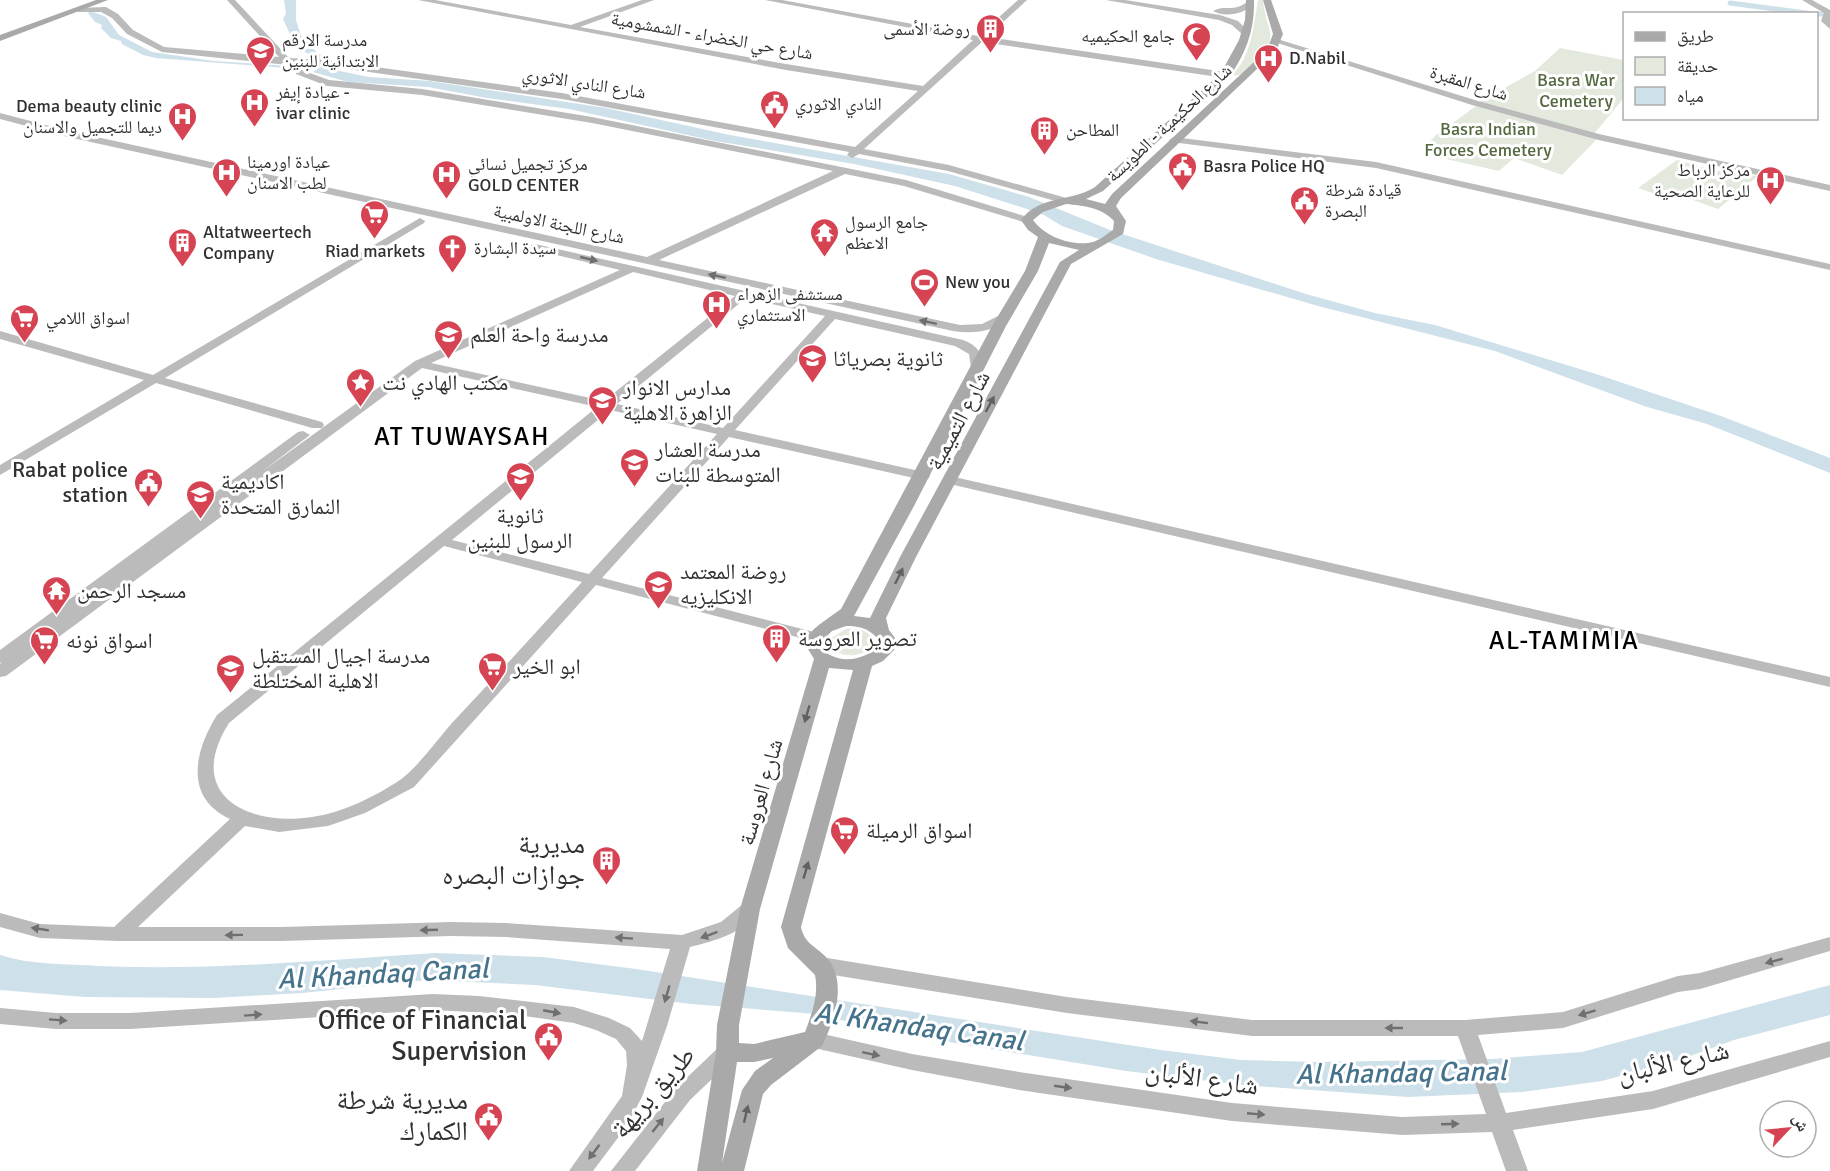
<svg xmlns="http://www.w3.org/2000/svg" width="1830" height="1171" viewBox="0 0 1830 1171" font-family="Signika,'Noto Naskh Arabic',sans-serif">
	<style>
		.green { fill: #e4e9dd }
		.water { fill: #cee0ea }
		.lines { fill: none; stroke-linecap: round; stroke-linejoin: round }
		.canal { stroke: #cee0ea; stroke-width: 5 }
		.secondary { fill: #bbb; fill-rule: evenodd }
		.primary { fill: #a9a9a9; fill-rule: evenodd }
		.oneway { fill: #6f6f6f }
		.oneway2 { fill: #616161 }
		.labels { text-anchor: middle; stroke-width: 6; stroke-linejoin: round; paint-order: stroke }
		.far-poi-label { font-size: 18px; fill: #313131; stroke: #fff; text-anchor: start }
		.far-street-label { font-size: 18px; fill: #313131; stroke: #fff }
		.far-park-label { font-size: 18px; fill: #556941; stroke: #fff }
		.poi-label { font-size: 22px; fill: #313131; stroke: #fff; text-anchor: start }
		.street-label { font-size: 22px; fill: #313131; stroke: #fff }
		.quarter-label { font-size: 26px; letter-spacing: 1.5px; fill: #000; stroke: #fff }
		.near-poi-label { font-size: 27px; fill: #313131; stroke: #fff; text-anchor: end }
		.near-street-label { font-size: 27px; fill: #313131; stroke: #fff }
		.near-water-label { font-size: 28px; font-style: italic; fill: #45738c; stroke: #fff }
	</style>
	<rect width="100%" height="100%" fill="#fff"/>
	<!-- green -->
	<path class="green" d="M 1258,0 L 1263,0 C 1266,33 1283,36 1252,65 C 1245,71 1241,77 1232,75 C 1251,58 1254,24 1258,0 Z
		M 1560,48 L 1624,60 L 1624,98 L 1593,135 C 1555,122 1517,113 1479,102 L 1535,71 Z
		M 1476,106 L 1596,140 L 1562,175 L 1514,158 L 1499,171 L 1446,159 L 1451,153 L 1425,147 L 1436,135 Z
		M 1677,160 L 1713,170 L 1758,176 L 1718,209 L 1665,190 L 1655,194 L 1638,188 Z
		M 846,629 C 857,628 867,629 872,639 L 870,648 C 858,658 841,658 830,646 L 831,638 Z"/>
	<!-- water -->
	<path class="water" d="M 284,0 L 296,0 L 296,20 L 302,39 L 325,59 L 317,60 L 295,45 L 283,19 L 286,13 Z
		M 91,11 L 106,17 L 119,35 L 152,52 L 214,61 L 289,66 L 286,68 L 156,58 L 143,55 L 122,44 L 121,41 L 111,38 L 101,28 L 102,25 L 95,22 L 88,13 Z
		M 320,67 L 369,77 L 430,81 L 606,108 L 730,135 L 949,174 L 1029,197 L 1110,230 L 1306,294 L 1375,313 L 1435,325 L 1596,374 L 1721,416 L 1830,458 L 1830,473 L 1707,424 L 1647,407 L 1495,351 L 1318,306 L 1156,259 L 1062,226 L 1044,215 L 1027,209 L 955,186 L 854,164 L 715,141 L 569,109 L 487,98 L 428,87 L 348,82 L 313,72 Z
		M 435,953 L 543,957 L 636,969 L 1161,1050 L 1241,1060 L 1319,1062 L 1492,1059 L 1582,1052 L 1830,985 L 1830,1015 L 1734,1040 L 1685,1058 L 1602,1081 L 1522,1092 L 1408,1097 L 1242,1085 L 1126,1071 L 960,1044 L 865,1026 L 816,1014 L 691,1004 L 535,985 L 427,980 L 302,993 L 214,998 L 85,997 L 0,990 L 0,955 C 31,965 66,964 99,966 C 211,971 323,960 435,953 Z"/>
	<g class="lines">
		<!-- canal -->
		<path class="canal" d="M 1730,3 L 1813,14
			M 1816,14 L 1823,14"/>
		<!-- secondary -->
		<path class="secondary" d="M 227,0 L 235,0 L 289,58 L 326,60 L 562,93 L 855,147 L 918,91 L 786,70 L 418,0 L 435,0 L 571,25 L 642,0 L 654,0 L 580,27 L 786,64 L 923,86 L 973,40 L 765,0 L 782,0 L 978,36 L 1018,0 L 1027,0 L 987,37 L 1225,72 L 1230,75 L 1225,78 L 982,42 L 864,149 L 949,165 L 1070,199 L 1071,201 L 1066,204 L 948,171 L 859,154 L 852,158 L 847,155 L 849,152 L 562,99 L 326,66 L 288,65 L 162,52 L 127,34 L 112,18 L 101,12 L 78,12 L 74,10 L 78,8 L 106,7 L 118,14 L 133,30 L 164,47 L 279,57 Z
			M 1106,0 L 1125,0 L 1220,15 L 1238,21 L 1249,32 L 1242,34 L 1232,25 L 1219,20 Z
			M 1802,0 L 1812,0 L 1830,10 L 1830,29 L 1821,21 L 1824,13 Z
			M 1247,2 L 1254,4 C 1244,14 1225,18 1213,11 C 1225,4 1233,13 1247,2 Z
			M 1274,38 L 1478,101 L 1599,134 L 1830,185 L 1830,191 L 1594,139 L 1472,105 L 1274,42 Z
			M 299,69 L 329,80 L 422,89 L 592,117 L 906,180 L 1031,218 L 1032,220 L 1027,223 L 904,186 L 845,174 L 659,260 L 960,325 L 982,324 L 1004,313 L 1010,317 C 996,332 973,334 953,331 L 68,137 L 0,119 L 0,113 L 69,131 L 647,257 L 833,171 L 592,123 L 422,95 L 327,86 L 296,74 L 296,70 Z
			M 1174,137 L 1376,162 L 1830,264 L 1830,270 L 1376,168 L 1171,142 L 1169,140 Z
			M 420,218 L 425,221 L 424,223 L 165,378 L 322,422 L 324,425 L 322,428 L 312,428 L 156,383 L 0,475 L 0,465 L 144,380 L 0,339 L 0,331 L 153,375 Z
			M 535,244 L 963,340 C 979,346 984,355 982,371 L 976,375 L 972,374 L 969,354 L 955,346 L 835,319 L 735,430 L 928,473 L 930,476 L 928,479 L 923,480 L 729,437 L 602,578 L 822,634 L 824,637 L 822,640 L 816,642 L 596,585 L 414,787 L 365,813 L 328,826 L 279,832 L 245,826 L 138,927 L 281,927 L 451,922 L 506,923 L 682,935 L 721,922 L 743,904 L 750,902 L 757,904 L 759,909 C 746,933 714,941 690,947 L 667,1026 L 642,1097 L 626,1127 L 593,1171 L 569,1171 L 622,1096 L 627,1065 L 626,1051 L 616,1039 L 596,1030 L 574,1023 L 510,1014 L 433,1010 L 130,1029 L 56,1029 L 0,1024 L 0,1008 L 56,1013 L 130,1013 L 433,994 L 479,996 L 574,1007 L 609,1018 L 630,1028 L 642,1041 L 670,949 L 506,937 L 451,936 L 281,941 L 118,941 L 40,938 L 0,927 L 0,913 L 40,924 L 114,927 L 230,819 C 183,797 195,750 217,715 L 597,407 L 422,368 L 6,676 L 0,677 L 0,664 L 2,662 L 0,663 L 0,650 L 298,432 L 303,431 L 310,435 L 260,473 L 415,361 L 620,270 L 531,249 L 531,245 ZM 633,272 L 735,296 L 604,401 L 431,363 ZM 746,298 L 825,316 L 723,428 L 617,404 ZM 610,410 L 717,434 L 589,574 L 452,540 ZM 444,546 L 582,582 C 539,629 496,676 452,723 C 438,739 416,769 400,780 C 374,797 342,813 312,817 C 246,827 184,794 229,723 Z
			M 950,476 L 1830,677 L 1830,687 L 945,483 L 943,480 L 945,477 Z
			M 1830,937 L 1830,951 L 1700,989 L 1678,992 L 1563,1028 L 1478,1035 L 1506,1113 L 1653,1091 L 1830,1041 L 1830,1057 L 1653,1109 L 1513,1130 L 1528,1171 L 1506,1171 L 1492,1132 L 1402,1135 L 1232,1121 L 1019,1090 L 912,1070 L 814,1048 L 807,1046 L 804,1040 L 807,1034 L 814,1032 L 912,1054 L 1019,1072 L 1232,1103 L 1402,1117 L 1486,1114 L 1458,1036 L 1252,1036 L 1067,1013 L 821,973 L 814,970 L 811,965 L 814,960 L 821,957 L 1067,997 L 1252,1020 L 1465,1020 L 1563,1012 L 1678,976 L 1700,973 Z
			M 727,1044 L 734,1046 L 737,1052 L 734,1058 L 690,1100 L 635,1171 L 611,1171 L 676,1088 L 720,1046 Z"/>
		<!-- primary -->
		<path class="primary" d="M 96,0 L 108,0 L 0,41 L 0,35 Z
			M 1246,0 L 1254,0 C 1255,29 1246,54 1229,77 L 1103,191 L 1086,199 L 1105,204 L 1112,194 L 1267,50 L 1273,34 L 1263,0 L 1271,0 L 1283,34 L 1276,51 L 1121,198 L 1116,206 L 1126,221 L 1123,234 L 1071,264 L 916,557 L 886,618 L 889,630 L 895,638 L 894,650 L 883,661 L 872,666 L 801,927 C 804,942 813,945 824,955 C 849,978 835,1020 822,1046 L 771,1085 L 763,1094 L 744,1171 L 697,1171 L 716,1052 L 717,1025 L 740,909 L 814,659 L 808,649 L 807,637 C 816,625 829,618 841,609 L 992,326 L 1025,271 L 1038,237 L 1028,230 L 1021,220 C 1039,195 1072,202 1095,187 L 1221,73 L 1239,40 L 1245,20 ZM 1066,204 C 1084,206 1101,207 1114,221 L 1113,230 C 1107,234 1100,240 1093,242 C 1073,247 1045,237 1033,220 L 1043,212 ZM 1049,243 L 1079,250 L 1060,262 L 900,557 L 870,618 L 854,616 L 914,506 L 1006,326 L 1038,271 ZM 846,626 C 859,626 868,628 877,638 L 877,648 C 862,660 844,663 828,654 L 825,638 L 832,631 ZM 829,668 L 853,670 L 781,927 L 788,948 L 815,975 C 819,994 812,1014 805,1032 L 754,1044 L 739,1043 L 739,1025 L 760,909 ZM 773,1058 L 755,1071 L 742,1090 L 722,1163 L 737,1062 L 754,1062 Z"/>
	</g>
	<!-- one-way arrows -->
	<defs><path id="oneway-solid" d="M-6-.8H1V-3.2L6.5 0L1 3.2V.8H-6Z" transform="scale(1.5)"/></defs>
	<g class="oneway">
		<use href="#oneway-solid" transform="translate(589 259) rotate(13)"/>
		<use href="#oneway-solid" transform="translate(717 276) rotate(-168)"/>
		<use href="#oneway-solid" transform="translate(928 322) rotate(-168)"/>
		<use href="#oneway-solid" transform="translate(40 929) rotate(-171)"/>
		<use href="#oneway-solid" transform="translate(429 930) rotate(178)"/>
		<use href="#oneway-solid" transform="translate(234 935) rotate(179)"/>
		<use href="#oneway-solid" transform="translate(709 935) rotate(160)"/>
		<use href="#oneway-solid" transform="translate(624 938) rotate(-176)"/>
		<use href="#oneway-solid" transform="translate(1774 961) rotate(165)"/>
		<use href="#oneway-solid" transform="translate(667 994) rotate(106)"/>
		<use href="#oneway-solid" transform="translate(552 1012) rotate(11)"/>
		<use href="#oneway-solid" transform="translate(1587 1013) rotate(163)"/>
		<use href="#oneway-solid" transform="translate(253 1015) rotate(-4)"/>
		<use href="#oneway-solid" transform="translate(58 1020) rotate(4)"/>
		<use href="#oneway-solid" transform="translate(1199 1022) rotate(-173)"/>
		<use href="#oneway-solid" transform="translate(1394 1028) rotate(180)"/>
		<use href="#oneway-solid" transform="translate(871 1054) rotate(12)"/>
		<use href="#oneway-solid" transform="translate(1063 1087) rotate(8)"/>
		<use href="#oneway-solid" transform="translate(1256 1114) rotate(5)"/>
		<use href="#oneway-solid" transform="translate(1450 1124) rotate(-2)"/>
		<use href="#oneway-solid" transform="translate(658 1125) rotate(-51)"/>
		<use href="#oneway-solid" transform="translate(594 1152) rotate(127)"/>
	</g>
	<g class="oneway2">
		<use href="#oneway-solid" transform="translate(990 404) rotate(-62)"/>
		<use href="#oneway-solid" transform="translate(899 576) rotate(-64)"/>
		<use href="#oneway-solid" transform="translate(807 714) rotate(106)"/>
		<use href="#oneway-solid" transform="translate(806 870) rotate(-74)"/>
		<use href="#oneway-solid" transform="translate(746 1114) rotate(-77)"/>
	</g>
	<!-- icons -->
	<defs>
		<symbol id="building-pin" viewBox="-11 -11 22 30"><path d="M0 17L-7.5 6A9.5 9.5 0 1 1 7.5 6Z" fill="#d64453" stroke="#fff"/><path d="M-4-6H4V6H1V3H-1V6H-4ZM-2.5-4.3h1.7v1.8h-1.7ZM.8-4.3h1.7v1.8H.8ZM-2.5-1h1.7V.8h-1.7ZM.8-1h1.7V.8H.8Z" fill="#fff"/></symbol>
		<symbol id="mosque-pin" viewBox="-11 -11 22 30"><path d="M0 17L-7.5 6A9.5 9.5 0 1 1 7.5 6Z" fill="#d64453" stroke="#fff"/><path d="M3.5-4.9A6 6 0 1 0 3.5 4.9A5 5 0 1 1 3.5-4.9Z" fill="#fff"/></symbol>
		<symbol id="school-pin" viewBox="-11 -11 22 30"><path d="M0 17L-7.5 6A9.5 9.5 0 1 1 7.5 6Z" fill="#d64453" stroke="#fff"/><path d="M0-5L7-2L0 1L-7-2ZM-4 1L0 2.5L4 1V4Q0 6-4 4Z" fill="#fff"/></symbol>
		<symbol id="hospital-pin" viewBox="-11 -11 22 30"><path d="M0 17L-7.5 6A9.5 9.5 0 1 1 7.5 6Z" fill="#d64453" stroke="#fff"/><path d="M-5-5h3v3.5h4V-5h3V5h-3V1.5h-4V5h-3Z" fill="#fff"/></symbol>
		<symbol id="civic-pin" viewBox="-11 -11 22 30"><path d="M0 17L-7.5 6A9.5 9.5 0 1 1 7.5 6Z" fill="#d64453" stroke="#fff"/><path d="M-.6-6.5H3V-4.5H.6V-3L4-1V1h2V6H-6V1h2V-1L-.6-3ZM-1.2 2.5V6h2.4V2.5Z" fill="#fff"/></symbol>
		<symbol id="supermarket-pin" viewBox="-11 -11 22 30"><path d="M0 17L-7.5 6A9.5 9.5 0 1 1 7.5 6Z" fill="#d64453" stroke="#fff"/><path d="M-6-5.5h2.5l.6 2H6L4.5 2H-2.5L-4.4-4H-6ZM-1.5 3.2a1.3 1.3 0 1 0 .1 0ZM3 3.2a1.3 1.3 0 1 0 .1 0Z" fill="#fff"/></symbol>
		<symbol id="temple-pin" viewBox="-11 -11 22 30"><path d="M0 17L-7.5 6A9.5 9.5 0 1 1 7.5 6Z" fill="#d64453" stroke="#fff"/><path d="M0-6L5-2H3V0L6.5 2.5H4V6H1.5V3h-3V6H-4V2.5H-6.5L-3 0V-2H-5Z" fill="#fff"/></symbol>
		<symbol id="church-pin" viewBox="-11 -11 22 30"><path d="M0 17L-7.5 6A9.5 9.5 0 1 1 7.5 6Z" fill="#d64453" stroke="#fff"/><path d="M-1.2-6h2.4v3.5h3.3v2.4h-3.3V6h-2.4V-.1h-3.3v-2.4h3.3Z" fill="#fff"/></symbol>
		<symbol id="stadium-pin" viewBox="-11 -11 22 30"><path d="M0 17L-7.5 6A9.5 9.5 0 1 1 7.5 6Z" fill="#d64453" stroke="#fff"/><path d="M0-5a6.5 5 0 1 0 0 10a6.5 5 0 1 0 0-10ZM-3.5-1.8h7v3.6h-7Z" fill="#fff"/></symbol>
		<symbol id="sight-pin" viewBox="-11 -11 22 30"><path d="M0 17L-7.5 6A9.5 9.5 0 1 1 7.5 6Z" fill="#d64453" stroke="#fff"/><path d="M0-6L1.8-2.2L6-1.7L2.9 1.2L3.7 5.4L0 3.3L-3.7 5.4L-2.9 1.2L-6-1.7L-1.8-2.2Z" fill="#fff"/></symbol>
		<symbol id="university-pin" viewBox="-11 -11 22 30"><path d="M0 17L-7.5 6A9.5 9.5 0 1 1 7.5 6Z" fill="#d64453" stroke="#fff"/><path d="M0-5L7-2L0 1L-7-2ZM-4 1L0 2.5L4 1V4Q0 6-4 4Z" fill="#fff"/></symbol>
	</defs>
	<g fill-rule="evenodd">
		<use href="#building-pin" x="974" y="12" width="33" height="45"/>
		<use href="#mosque-pin" x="1180" y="20" width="33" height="45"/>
		<use href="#school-pin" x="244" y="34" width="33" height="45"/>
		<use href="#hospital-pin" x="1252" y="42" width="33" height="45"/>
		<use href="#hospital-pin" x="238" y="86" width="33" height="45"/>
		<use href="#civic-pin" x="758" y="88" width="33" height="45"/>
		<use href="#hospital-pin" x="166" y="100" width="33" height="45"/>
		<use href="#building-pin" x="1028" y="114" width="33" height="45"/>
		<use href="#civic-pin" x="1166" y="150" width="33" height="45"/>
		<use href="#hospital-pin" x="210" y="156" width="33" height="45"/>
		<use href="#hospital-pin" x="430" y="158" width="33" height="45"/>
		<use href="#hospital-pin" x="1754" y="164" width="33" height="45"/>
		<use href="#civic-pin" x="1288" y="184" width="33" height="45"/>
		<use href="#supermarket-pin" x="358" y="198" width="33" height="45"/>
		<use href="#temple-pin" x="808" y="216" width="33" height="45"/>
		<use href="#building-pin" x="166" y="226" width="33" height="45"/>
		<use href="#church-pin" x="436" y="232" width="33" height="45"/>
		<use href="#stadium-pin" x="908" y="266" width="33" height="45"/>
		<use href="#hospital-pin" x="700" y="288" width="33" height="45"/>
		<use href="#supermarket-pin" x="8" y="302" width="33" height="45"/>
		<use href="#school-pin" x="432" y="318" width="33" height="45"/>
		<use href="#school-pin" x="796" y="342" width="33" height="45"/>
		<use href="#sight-pin" x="344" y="366" width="33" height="45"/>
		<use href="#school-pin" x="586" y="384" width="33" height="45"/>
		<use href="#school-pin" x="618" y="446" width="33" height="45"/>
		<use href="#school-pin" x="504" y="460" width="33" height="45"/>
		<use href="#civic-pin" x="132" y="466" width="33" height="45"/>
		<use href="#university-pin" x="184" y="478" width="33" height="45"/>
		<use href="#school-pin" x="642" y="568" width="33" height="45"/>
		<use href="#temple-pin" x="40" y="574" width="33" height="45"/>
		<use href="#building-pin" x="760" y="622" width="33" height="45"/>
		<use href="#supermarket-pin" x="28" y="624" width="33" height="45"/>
		<use href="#supermarket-pin" x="476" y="650" width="33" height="45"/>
		<use href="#school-pin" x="214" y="652" width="33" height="45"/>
		<use href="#supermarket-pin" x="828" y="814" width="33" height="45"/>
		<use href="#building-pin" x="590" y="844" width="33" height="45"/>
		<use href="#civic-pin" x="532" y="1020" width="33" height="45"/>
		<use href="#civic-pin" x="472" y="1100" width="33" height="45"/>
	</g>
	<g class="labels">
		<!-- far-poi labels -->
		<g class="far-poi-label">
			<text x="970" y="35" text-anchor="end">روضة الأسمى</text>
			<text x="1175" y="42" text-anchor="end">جامع الحكيميه</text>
			<text x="282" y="46">مدرسة الارقم<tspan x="282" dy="21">الابتدائية للبنين</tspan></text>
			<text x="1289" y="64">D.Nabil</text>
			<text x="276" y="98">عيادة إيفر -<tspan x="276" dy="21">ivar clinic</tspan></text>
			<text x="795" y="110">النادي الاثوري</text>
			<text x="162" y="112" text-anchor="end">Dema beauty clinic<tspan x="162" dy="21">ديما للتجميل والاسنان</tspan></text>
			<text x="1066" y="136">المطاحن</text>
			<text x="247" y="168">عيادة اورمينا<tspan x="247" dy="21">لطب الاسنان</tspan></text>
			<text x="468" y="170">مركز تجميل نسائي<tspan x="468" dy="21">GOLD CENTER</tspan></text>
			<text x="1203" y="172">Basra Police HQ</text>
			<text x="1750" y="176" text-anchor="end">مركز الرباط<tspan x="1750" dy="21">للرعاية الصحية</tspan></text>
			<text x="1325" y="196">قيادة شرطة<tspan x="1325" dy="21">البصرة</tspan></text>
			<text x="845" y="228">جامع الرسول<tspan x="845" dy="21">الاعظم</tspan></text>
			<text x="203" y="238">Altatweertech<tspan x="203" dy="21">Company</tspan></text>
			<text x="474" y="254">سيدة البشارة</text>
			<text x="375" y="257" text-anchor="middle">Riad markets</text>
			<text x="945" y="288">New you</text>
			<text x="737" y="300">مستشفى الزهراء<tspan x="737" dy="21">الاستثماري</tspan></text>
			<text x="46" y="324">اسواق اللامي</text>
		</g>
		<!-- far-street labels -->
		<g class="far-street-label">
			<text transform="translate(712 36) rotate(10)" y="6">شارع حي الخضراء - الشمشومية</text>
			<text transform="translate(584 83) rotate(9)" y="6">شارع النادي الاثوري</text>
			<text transform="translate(1469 83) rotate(17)" y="6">شارع المقبرة</text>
			<text transform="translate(1169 123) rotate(-43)" y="6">شارع الحكيمية - الطويسة</text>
			<text transform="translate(559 224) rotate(12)" y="6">شارع اللجنة الاولمبية</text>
		</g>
		<!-- far-park labels -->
		<g class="far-park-label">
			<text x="1576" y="86">Basra War<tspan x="1576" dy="21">Cemetery</tspan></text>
			<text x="1488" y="135">Basra Indian<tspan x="1488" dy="21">Forces Cemetery</tspan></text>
		</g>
		<!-- poi labels -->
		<g class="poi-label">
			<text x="470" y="342">مدرسة واحة العلم</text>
			<text x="833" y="366">ثانوية بصرياثا</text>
			<text x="382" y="390">مكتب الهادي نت</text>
			<text x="623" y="395">مدارس الانوار<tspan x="623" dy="25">الزاهرة الاهلية</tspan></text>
			<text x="655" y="457">مدرسة العشار<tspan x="655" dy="25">المتوسطة للبنات</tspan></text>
			<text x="128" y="477" text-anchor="end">Rabat police<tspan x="128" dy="25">station</tspan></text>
			<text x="221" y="489">اكاديمية<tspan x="221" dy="25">النمارق المتحدة</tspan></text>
			<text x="520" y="523" text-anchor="middle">ثانوية<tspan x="520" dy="25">الرسول للبنين</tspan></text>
			<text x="680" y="579">روضة المعتمد<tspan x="680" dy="25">الانكليزيه</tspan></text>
			<text x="77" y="598">مسجد الرحمن</text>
			<text x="798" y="646">تصوير العروسة</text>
			<text x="66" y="648">اسواق نونه</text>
			<text x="252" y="663">مدرسة اجيال المستقبل<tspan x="252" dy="25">الاهلية المختلطة</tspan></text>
			<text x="513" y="674">ابو الخير</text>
			<text x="866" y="838">اسواق الرميلة</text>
		</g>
		<!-- street labels -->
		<g class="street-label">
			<text transform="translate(958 420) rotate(-62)" y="8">شارع التميمية</text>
			<text transform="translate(760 792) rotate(-74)" y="8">شارع العروسة</text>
		</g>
		<!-- quarter labels -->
		<g class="quarter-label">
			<text x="462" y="445">AT TUWAYSAH</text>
			<text x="1564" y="649">AL-TAMIMIA</text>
		</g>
		<!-- near-poi labels -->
		<g class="near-poi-label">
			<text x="585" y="853">مديرية<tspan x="585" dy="31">جوازات البصره</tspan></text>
			<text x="527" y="1029">Office of Financial<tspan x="527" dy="31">Supervision</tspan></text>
			<text x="468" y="1109">مديرية شرطة<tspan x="468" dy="31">الكمارك</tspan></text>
		</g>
		<!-- near-street labels -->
		<g class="near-street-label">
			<text transform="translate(1673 1062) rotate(-13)" y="9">شارع الألبان</text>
			<text transform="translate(1202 1078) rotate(8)" y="9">شارع الألبان</text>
			<text transform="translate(653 1092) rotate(-49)" y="9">طريق بريهة</text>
		</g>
		<!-- near-water labels -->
		<g class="near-water-label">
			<text transform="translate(383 973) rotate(-3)" y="10">Al Khandaq Canal</text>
			<text transform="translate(919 1026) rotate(8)" y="10">Al Khandaq Canal</text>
			<text transform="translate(1401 1072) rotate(-1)" y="10">Al Khandaq Canal</text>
		</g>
	</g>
	<!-- legend -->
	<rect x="1623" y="12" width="195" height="108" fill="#ffffff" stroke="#adadad" stroke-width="1.5"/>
	<rect x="1635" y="32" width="30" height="9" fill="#a9a9a9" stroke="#adadad" stroke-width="1.5"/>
	<text x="1677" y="42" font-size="18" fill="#313131">طريق</text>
	<rect x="1635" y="57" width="30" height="18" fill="#e4e9dd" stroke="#adadad" stroke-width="1.5"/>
	<text x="1677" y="72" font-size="18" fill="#313131">حديقة</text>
	<rect x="1635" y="87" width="30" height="18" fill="#cee0ea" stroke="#adadad" stroke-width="1.5"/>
	<text x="1677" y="102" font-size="18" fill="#313131">مياه</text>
	<!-- north arrow -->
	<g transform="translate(1788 1129) rotate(64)"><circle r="28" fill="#ffffff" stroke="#adadad" stroke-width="1.5"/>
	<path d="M0-4.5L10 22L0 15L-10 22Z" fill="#d64453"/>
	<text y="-9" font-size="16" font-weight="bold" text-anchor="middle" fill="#313131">ش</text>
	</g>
</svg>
